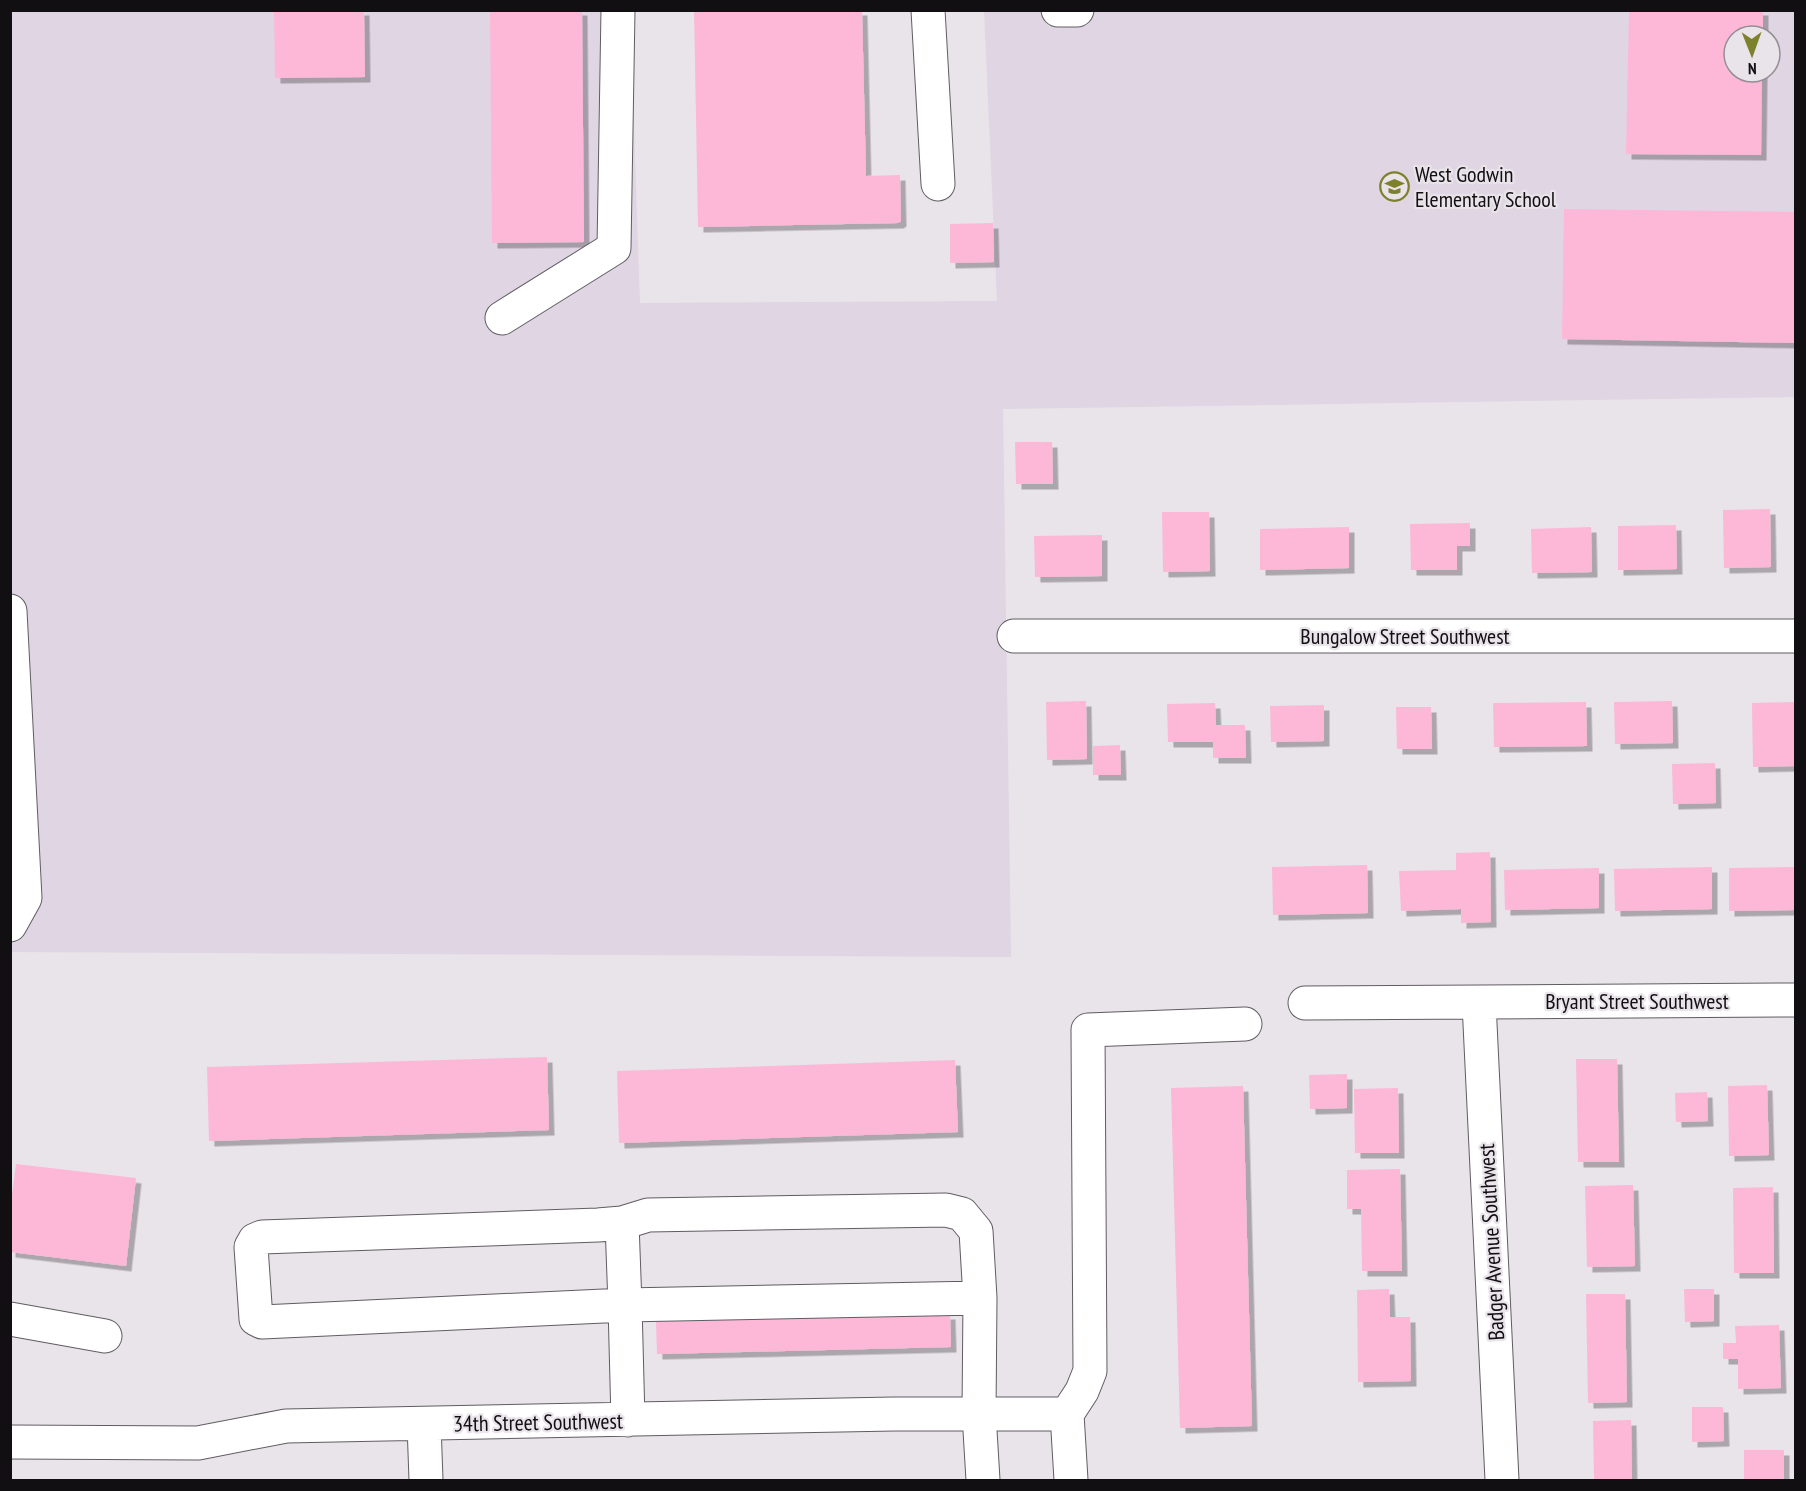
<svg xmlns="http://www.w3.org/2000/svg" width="1806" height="1491" viewBox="0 0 1806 1491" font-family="'PT Sans Narrow',sans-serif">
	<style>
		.built { fill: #e0d5e3; fill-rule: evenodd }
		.building { fill: #fdb8d8; filter: url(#shadow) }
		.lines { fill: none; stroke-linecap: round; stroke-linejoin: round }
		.minor-casing { stroke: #615c62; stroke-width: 35 }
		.minor { stroke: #fff; stroke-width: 33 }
		.labels { text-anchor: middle; stroke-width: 4.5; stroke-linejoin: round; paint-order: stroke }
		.poi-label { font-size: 22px; fill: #110f11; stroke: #e9e3ea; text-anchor: start }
		.street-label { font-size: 22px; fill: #110f11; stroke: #e9e3ea }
	</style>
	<defs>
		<filter id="shadow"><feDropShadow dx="5.5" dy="5.5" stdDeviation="0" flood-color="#0004"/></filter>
	</defs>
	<rect width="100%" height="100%" fill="#e9e3ea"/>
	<!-- built -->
	<path class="built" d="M 11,11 L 630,11 L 640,303 L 997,301 L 984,11 L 1795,11 L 1795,397 L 1003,409 L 1011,957 L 11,952 ZM 1734,36 L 1770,36 L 1770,72 L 1734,72 Z"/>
	<!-- building -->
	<path class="building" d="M 274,10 L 364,10 L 365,77 L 275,78 Z
		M 490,10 L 582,10 L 584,242 L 492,243 Z
		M 694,10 L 862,10 L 866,176 L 900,175 L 901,221 L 898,223 L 698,227 Z
		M 1629,10 L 1763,10 L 1763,36 L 1734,36 L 1734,72 L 1762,72 L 1761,155 L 1626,154 Z
		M 1564,209 L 1796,212 L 1796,343 L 1562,339 Z
		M 993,223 L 994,262 L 950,263 L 950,224 Z
		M 1015,442 L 1052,442 L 1053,484 L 1016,484 Z
		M 1770,509 L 1771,567 L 1724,568 L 1723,510 Z
		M 1162,512 L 1209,512 L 1210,571 L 1163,572 Z
		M 1470,523 L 1470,546 L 1457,546 L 1457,570 L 1411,570 L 1410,524 Z
		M 1676,525 L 1677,569 L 1618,570 L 1618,526 Z
		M 1349,527 L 1349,568 L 1260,570 L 1260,529 Z
		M 1591,527 L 1592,572 L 1532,573 L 1531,529 Z
		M 1102,535 L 1102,576 L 1035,577 L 1034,536 Z
		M 1086,701 L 1087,759 L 1047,760 L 1046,702 Z
		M 1672,701 L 1673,743 L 1615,744 L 1614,702 Z
		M 1586,702 L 1587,746 L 1494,747 L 1493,703 Z
		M 1796,702 L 1796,766 L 1753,767 L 1752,703 Z
		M 1215,703 L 1216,725 L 1245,725 L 1246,758 L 1213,758 L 1213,742 L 1168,742 L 1167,704 Z
		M 1324,705 L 1324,741 L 1271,742 L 1270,706 Z
		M 1396,707 L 1431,707 L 1432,749 L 1397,749 Z
		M 1120,745 L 1121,775 L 1093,775 L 1093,746 Z
		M 1715,763 L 1716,803 L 1673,804 L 1672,764 Z
		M 1490,852 L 1491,922 L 1461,923 L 1461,909 L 1401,911 L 1399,871 L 1456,870 L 1456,853 Z
		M 1367,865 L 1368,913 L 1273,915 L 1272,867 Z
		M 1712,867 L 1712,909 L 1615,911 L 1614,869 Z
		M 1796,867 L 1796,910 L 1729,911 L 1729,868 Z
		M 1599,868 L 1599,908 L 1505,910 L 1504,870 Z
		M 547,1057 L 549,1130 L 209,1141 L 207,1067 Z
		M 1576,1059 L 1617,1059 L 1619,1162 L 1578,1162 Z
		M 955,1060 L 958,1132 L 619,1143 L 617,1071 Z
		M 1347,1074 L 1347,1108 L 1310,1109 L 1309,1075 Z
		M 1767,1085 L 1769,1155 L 1729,1156 L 1728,1086 Z
		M 1243,1086 L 1252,1426 L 1180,1428 L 1171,1088 Z
		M 1398,1088 L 1399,1153 L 1355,1153 L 1354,1089 Z
		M 1707,1092 L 1708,1121 L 1676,1122 L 1675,1093 Z
		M 16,1164 L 136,1178 L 126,1266 L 10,1252 L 10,1210 Z
		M 1400,1169 L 1402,1271 L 1362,1271 L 1361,1209 L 1347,1209 L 1347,1170 Z
		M 1633,1185 L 1635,1266 L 1587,1267 L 1585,1186 Z
		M 1773,1187 L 1774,1273 L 1734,1273 L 1733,1188 Z
		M 1389,1289 L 1390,1317 L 1410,1317 L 1411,1381 L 1358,1382 L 1357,1290 Z
		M 1684,1289 L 1714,1289 L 1714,1321 L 1685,1322 Z
		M 1586,1294 L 1625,1294 L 1627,1402 L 1588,1403 Z
		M 950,1314 L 951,1347 L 657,1354 L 656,1321 Z
		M 1779,1325 L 1781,1388 L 1738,1389 L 1738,1359 L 1723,1359 L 1723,1343 L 1736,1343 L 1735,1326 Z
		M 1692,1407 L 1723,1407 L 1724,1441 L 1692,1442 Z
		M 1631,1420 L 1632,1480 L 1594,1480 L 1593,1421 Z
		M 1744,1450 L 1784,1450 L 1784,1480 L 1744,1480 Z"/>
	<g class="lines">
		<defs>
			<path id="minor" d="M 928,10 L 938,184
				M 1058,10 L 1077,10
				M 502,318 L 614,248 L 618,10
				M 10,611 L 25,898 L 10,925
				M 1014,636 L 1796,636
				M 1305,1003 L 1796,1000
				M 1479,1003 L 1502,1480
				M 622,1223 L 625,1305 L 262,1322 L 256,1319 L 251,1247 L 255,1240 L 262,1237 L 598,1225 Z
				M 622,1223 L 648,1215 L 946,1210 L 962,1214 L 976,1231 L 980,1298
				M 10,1319 L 105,1336
				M 1067,1414 L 1082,1391 L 1090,1371 L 1088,1030 L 1245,1024
				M 1067,1414 L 1071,1480
				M 628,1420 L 625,1305 L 980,1298 L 979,1414 L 983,1480
				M 424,1424 L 426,1480
				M 10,1442 L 198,1443 L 286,1426 L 894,1414 L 1067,1414"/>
		</defs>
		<!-- minor casing -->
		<use href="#minor" class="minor-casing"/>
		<!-- minor -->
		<use href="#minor" class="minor"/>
	</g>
	<!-- icons -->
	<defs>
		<symbol id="school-ring" viewBox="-11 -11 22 22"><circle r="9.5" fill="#e9e3ea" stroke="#7e812b" stroke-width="1.5"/><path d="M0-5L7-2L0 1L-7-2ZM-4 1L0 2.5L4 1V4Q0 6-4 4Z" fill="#7e812b"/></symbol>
	</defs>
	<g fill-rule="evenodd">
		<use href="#school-ring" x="1378" y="170" width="33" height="33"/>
	</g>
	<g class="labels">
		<!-- poi labels -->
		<g class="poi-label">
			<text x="1415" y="182">West Godwin<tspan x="1415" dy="25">Elementary School</tspan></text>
		</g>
		<!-- street labels -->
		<g class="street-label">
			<text x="1405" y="644">Bungalow Street Southwest</text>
			<text x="1637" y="1009">Bryant Street Southwest</text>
			<text transform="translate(1491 1242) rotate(-93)" y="8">Badger Avenue Southwest</text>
			<text transform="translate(538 1422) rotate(-1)" y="8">34th Street Southwest</text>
		</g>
	</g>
	<!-- border -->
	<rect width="1806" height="1491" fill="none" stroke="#110f11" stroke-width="24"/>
	<!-- north arrow -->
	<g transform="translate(1752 54) rotate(179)"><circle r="28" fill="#e9e3ea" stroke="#938e93" stroke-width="1.5"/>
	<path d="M0-4.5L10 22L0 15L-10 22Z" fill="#7e812b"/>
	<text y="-9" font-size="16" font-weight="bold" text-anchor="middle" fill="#110f11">N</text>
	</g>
</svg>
